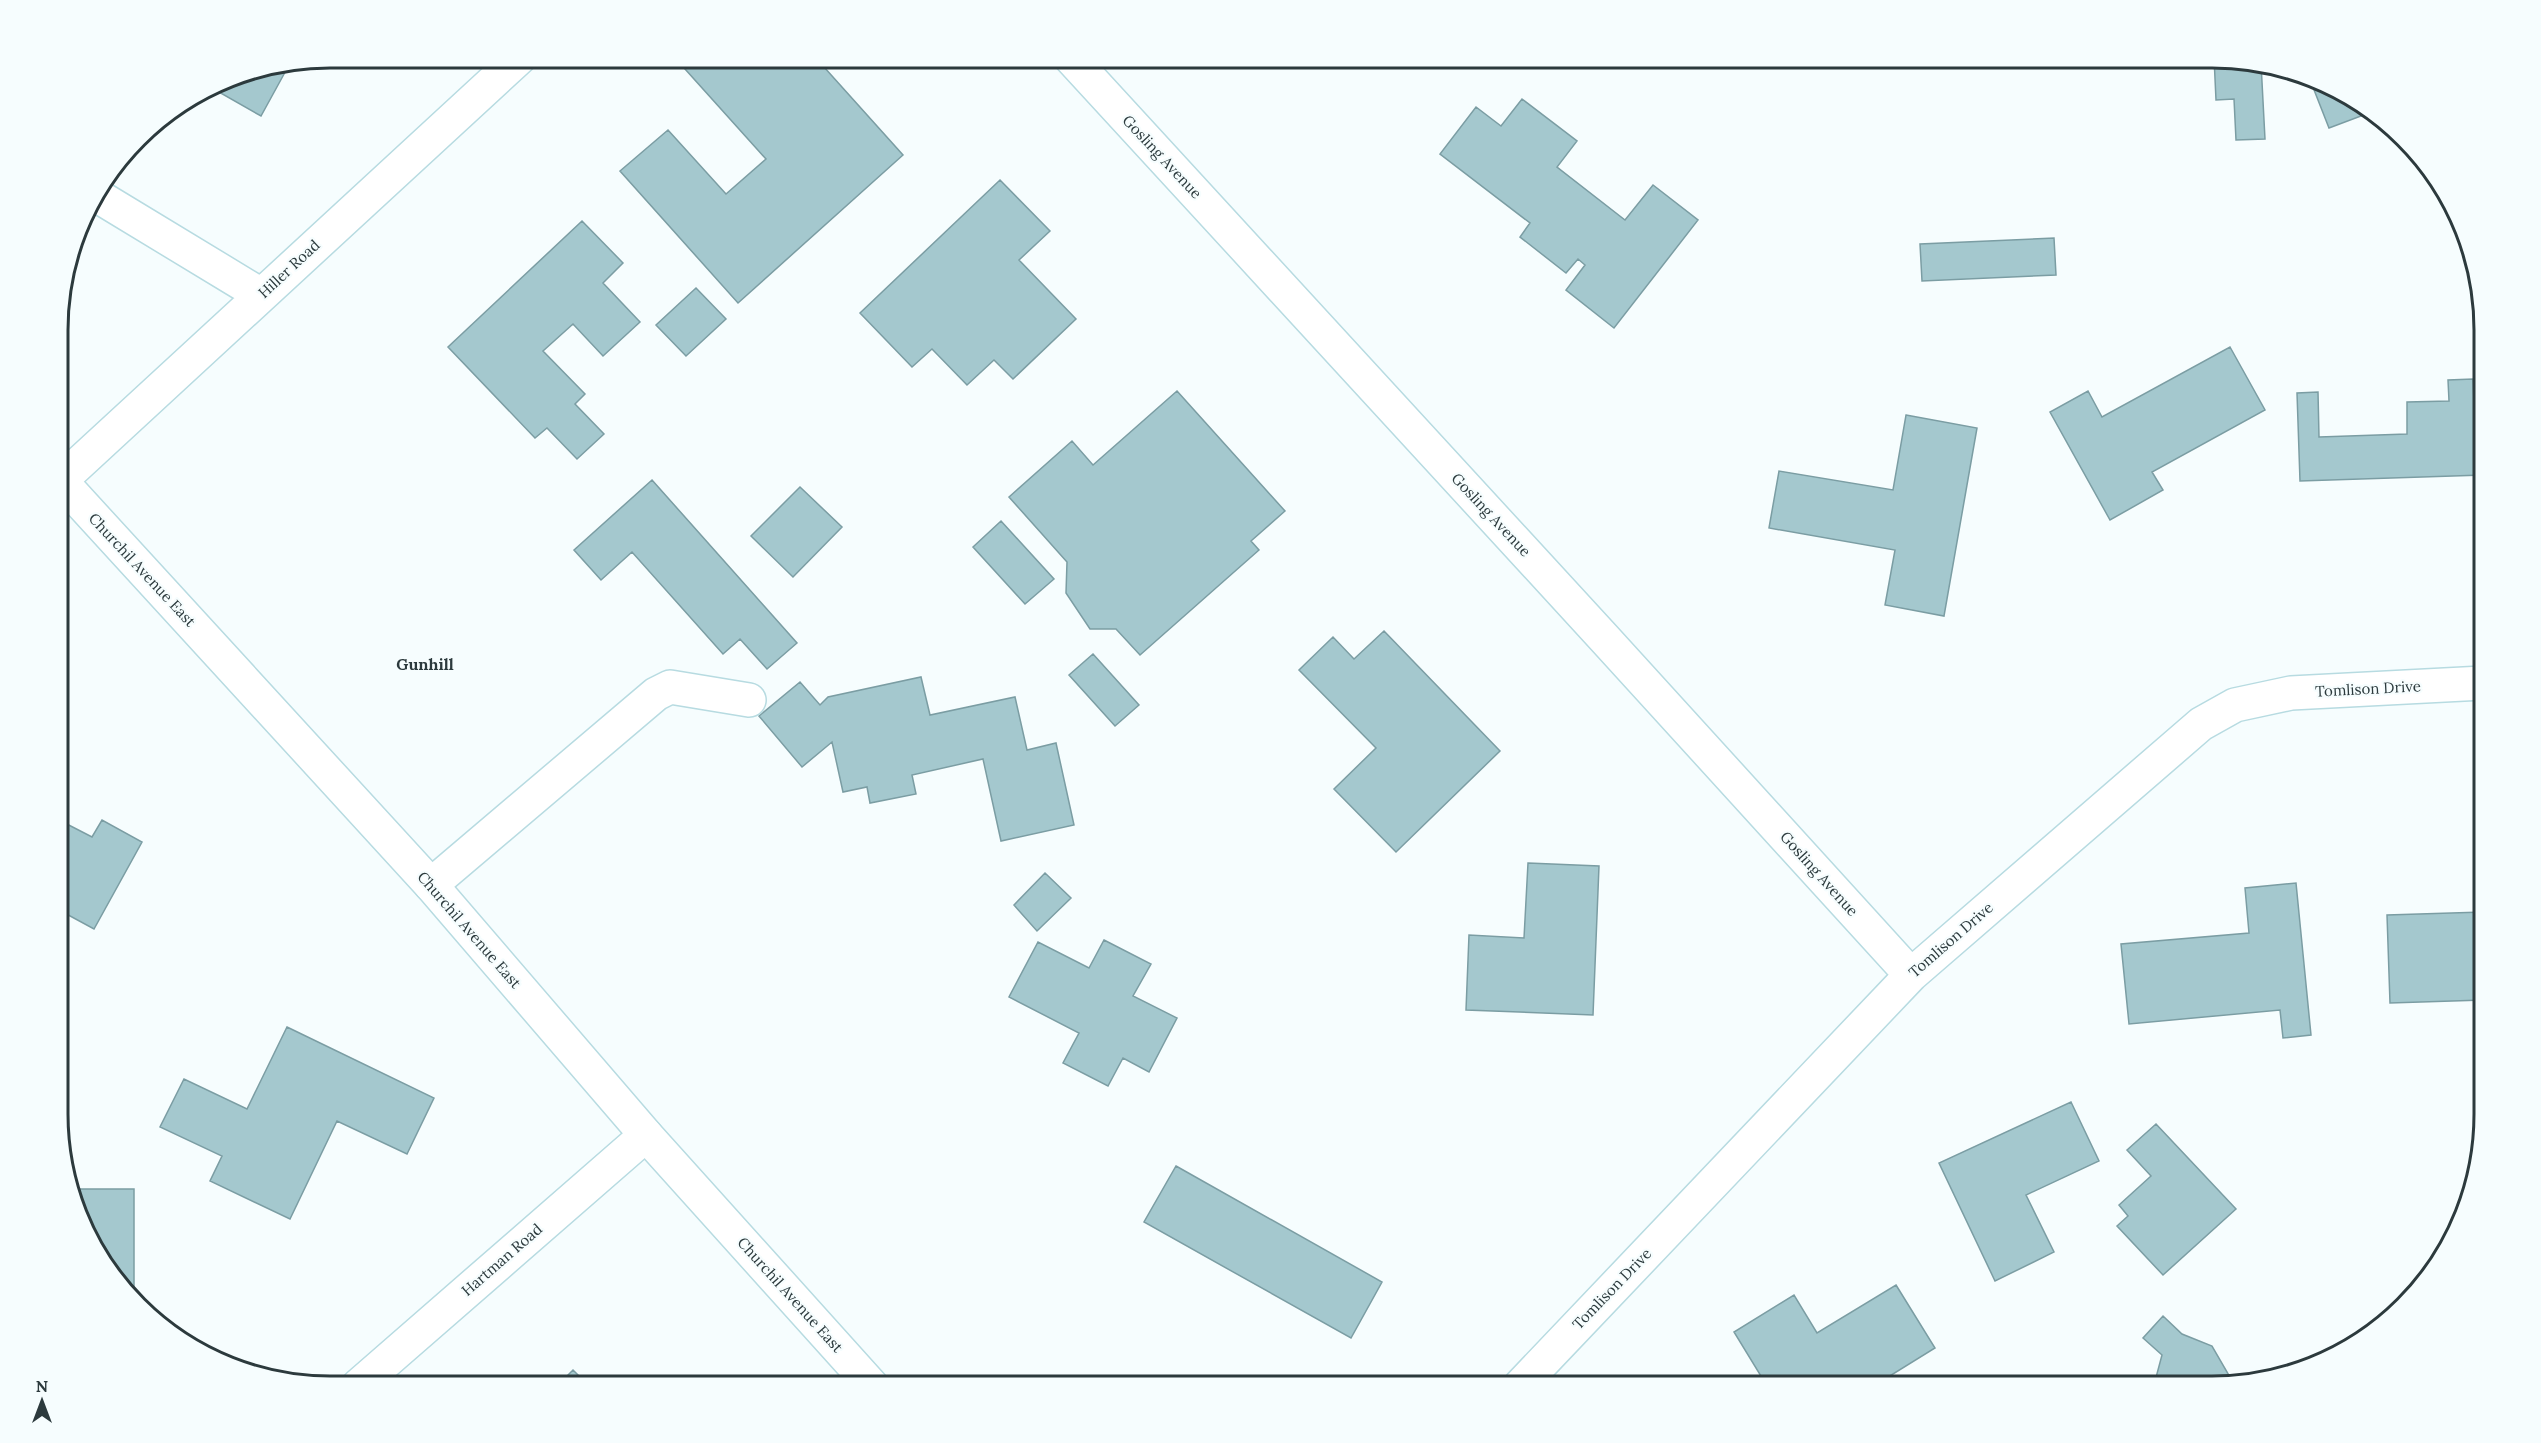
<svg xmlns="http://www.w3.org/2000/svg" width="2541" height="1443" viewBox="0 0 2541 1443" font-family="Lora,serif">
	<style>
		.building { fill: #a4c8ce; stroke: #7b9da3; stroke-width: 1.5 }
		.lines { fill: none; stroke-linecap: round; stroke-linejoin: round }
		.minor-casing { stroke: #b7dbe1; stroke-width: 36 }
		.major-casing { stroke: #b7dbe1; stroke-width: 36 }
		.minor { stroke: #fff; stroke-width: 33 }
		.major { stroke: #fff; stroke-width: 33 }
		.labels { text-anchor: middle; stroke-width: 4.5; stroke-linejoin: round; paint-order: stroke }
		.street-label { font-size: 15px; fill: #2c3a3d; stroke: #f6fdfe }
		.neighbourhood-label { font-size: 16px; font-weight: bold; fill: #2c3a3d; stroke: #f6fdfe }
		.rim { fill: none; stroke: #2c3a3d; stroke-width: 3 }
	</style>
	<rect width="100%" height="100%" fill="#f6fdfe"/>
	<!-- building -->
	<path class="building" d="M 678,57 L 815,57 L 903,155 L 738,303 L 620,171 L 668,130 L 726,194 L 766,159 L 676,59 Z
		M 2036,57 L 2197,57 L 2198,64 L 2036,66 Z
		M 2214,57 L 2261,63 L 2265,139 L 2236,140 L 2234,99 L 2216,100 Z
		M 289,65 L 261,116 L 210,87 L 225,78 Z
		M 2309,77 L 2348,93 L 2369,113 L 2329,128 Z
		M 1522,99 L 1577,141 L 1557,167 L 1625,220 L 1653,185 L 1698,220 L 1614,328 L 1566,290 L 1585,265 L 1578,259 L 1566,273 L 1520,237 L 1530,223 L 1440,154 L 1476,107 L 1501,126 Z
		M 1000,180 L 1050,231 L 1019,260 L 1076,319 L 1013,379 L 994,360 L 967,385 L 932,349 L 912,367 L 860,313 Z
		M 582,221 L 623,263 L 603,283 L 640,322 L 603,356 L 573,324 L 543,351 L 585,394 L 575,404 L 604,434 L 577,459 L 547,428 L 535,438 L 448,347 Z
		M 2054,238 L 2056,275 L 1922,281 L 1920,244 Z
		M 696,288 L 726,319 L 686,356 L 656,325 Z
		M 2230,347 L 2265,410 L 2152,472 L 2163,490 L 2110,520 L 2050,412 L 2088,391 L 2102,417 Z
		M 2473,379 L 2474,402 L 2483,402 L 2483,475 L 2300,481 L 2297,393 L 2318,392 L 2319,437 L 2407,434 L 2407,402 L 2449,401 L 2448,380 Z
		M 1177,391 L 1285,511 L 1251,541 L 1259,550 L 1140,655 L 1116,629 L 1090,629 L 1066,593 L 1067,562 L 1009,497 L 1072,441 L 1093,465 Z
		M 1906,415 L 1977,428 L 1944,616 L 1885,605 L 1895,550 L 1769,528 L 1779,471 L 1893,490 Z
		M 652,480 L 797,643 L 767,669 L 740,639 L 723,654 L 632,552 L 601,580 L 574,550 Z
		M 800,487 L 842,527 L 793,577 L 751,536 Z
		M 1001,521 L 1054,579 L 1025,604 L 973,547 Z
		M 1384,631 L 1500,751 L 1396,852 L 1334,789 L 1376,748 L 1299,670 L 1333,637 L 1354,659 Z
		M 1093,654 L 1139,705 L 1115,726 L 1069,675 Z
		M 921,677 L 930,715 L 1015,697 L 1027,750 L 1056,743 L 1074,825 L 1001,841 L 983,759 L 912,775 L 916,794 L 870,803 L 867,787 L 843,792 L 832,742 L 802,767 L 759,716 L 800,682 L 820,705 L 828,697 Z
		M 59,797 L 66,801 L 59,814 Z
		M 59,820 L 92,837 L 102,820 L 142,842 L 94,929 L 59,910 Z
		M 1528,863 L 1599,866 L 1593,1015 L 1466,1010 L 1469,935 L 1524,938 Z
		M 1045,873 L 1071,898 L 1037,931 L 1014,905 Z
		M 2296,883 L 2311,1035 L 2283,1038 L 2280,1010 L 2129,1024 L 2121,944 L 2249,933 L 2245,888 Z
		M 2483,912 L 2483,1000 L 2390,1003 L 2387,915 Z
		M 1104,940 L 1151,964 L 1133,996 L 1177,1018 L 1149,1072 L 1123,1058 L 1108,1086 L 1063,1063 L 1079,1033 L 1009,997 L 1038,942 L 1089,968 Z
		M 287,1027 L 434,1098 L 407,1154 L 337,1121 L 290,1219 L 210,1181 L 222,1156 L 160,1127 L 184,1079 L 247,1109 Z
		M 2071,1102 L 2099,1161 L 2026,1195 L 2054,1252 L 1995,1281 L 1939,1163 Z
		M 2156,1124 L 2236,1209 L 2163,1275 L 2117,1226 L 2128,1216 L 2119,1205 L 2151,1176 L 2127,1150 Z
		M 1176,1166 L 1382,1282 L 1351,1338 L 1144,1222 Z
		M 74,1189 L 134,1189 L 134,1294 L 103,1265 Z
		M 1896,1285 L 1935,1348 L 1888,1377 L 1893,1386 L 1767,1386 L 1734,1332 L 1794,1295 L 1817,1333 Z
		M 2163,1316 L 2182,1334 L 2212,1346 L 2234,1384 L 2154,1385 L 2162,1355 L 2143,1338 Z
		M 573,1370 L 589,1386 L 557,1386 Z"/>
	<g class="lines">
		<defs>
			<path id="minor" d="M 1070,57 L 1604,638 L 1911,975
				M 96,195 L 261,295
				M 59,482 L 520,57
				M 431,885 L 656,694 L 670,687 L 749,700
				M 358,1386 L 646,1135
				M 1520,1386 L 1911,975 L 2201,724 L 2235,705 L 2291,693 L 2483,683"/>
			<path id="major" d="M 59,479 L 431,885 L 646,1135 L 872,1386"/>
		</defs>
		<!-- minor casing -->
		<use href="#minor" class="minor-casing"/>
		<!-- major casing -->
		<use href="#major" class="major-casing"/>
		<!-- minor -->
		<use href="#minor" class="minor"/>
		<!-- major -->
		<use href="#major" class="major"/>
	</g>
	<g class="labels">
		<!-- street labels -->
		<g class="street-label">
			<text transform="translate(1162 157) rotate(47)" y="5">Gosling Avenue</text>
			<text transform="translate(289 269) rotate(-43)" y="5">Hiller Road</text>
			<text transform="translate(1491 515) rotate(47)" y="5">Gosling Avenue</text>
			<text transform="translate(142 570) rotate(47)" y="5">Churchil Avenue East</text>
			<text transform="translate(2368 689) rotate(-3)" y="5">Tomlison Drive</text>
			<text transform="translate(1819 874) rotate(48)" y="5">Gosling Avenue</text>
			<text transform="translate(469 930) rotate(49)" y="5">Churchil Avenue East</text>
			<text transform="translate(1951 940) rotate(-41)" y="5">Tomlison Drive</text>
			<text transform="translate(502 1260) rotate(-41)" y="5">Hartman Road</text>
			<text transform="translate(1612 1289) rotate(-46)" y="5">Tomlison Drive</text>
			<text transform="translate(790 1295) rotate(48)" y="5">Churchil Avenue East</text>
		</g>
		<!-- neighbourhood labels -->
		<g class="neighbourhood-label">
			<text x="425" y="670">Gunhill</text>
		</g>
	</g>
	<!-- crop -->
	<path d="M0 0H2541V1443H0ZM330 68H2212A262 262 0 0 1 2474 330V1114A262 262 0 0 1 2212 1376H330A262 262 0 0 1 68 1114V330A262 262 0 0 1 330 68Z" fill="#f6fdfe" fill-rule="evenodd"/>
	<path class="rim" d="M330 68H2212A262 262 0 0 1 2474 330V1114A262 262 0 0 1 2212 1376H330A262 262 0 0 1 68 1114V330A262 262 0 0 1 330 68Z"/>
	<!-- north arrow -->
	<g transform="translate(42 1401)" stroke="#f6fdfe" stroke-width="4.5" paint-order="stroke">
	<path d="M0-4.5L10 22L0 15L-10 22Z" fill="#2c3a3d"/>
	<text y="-9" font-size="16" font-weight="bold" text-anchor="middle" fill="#2c3a3d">N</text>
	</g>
</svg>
